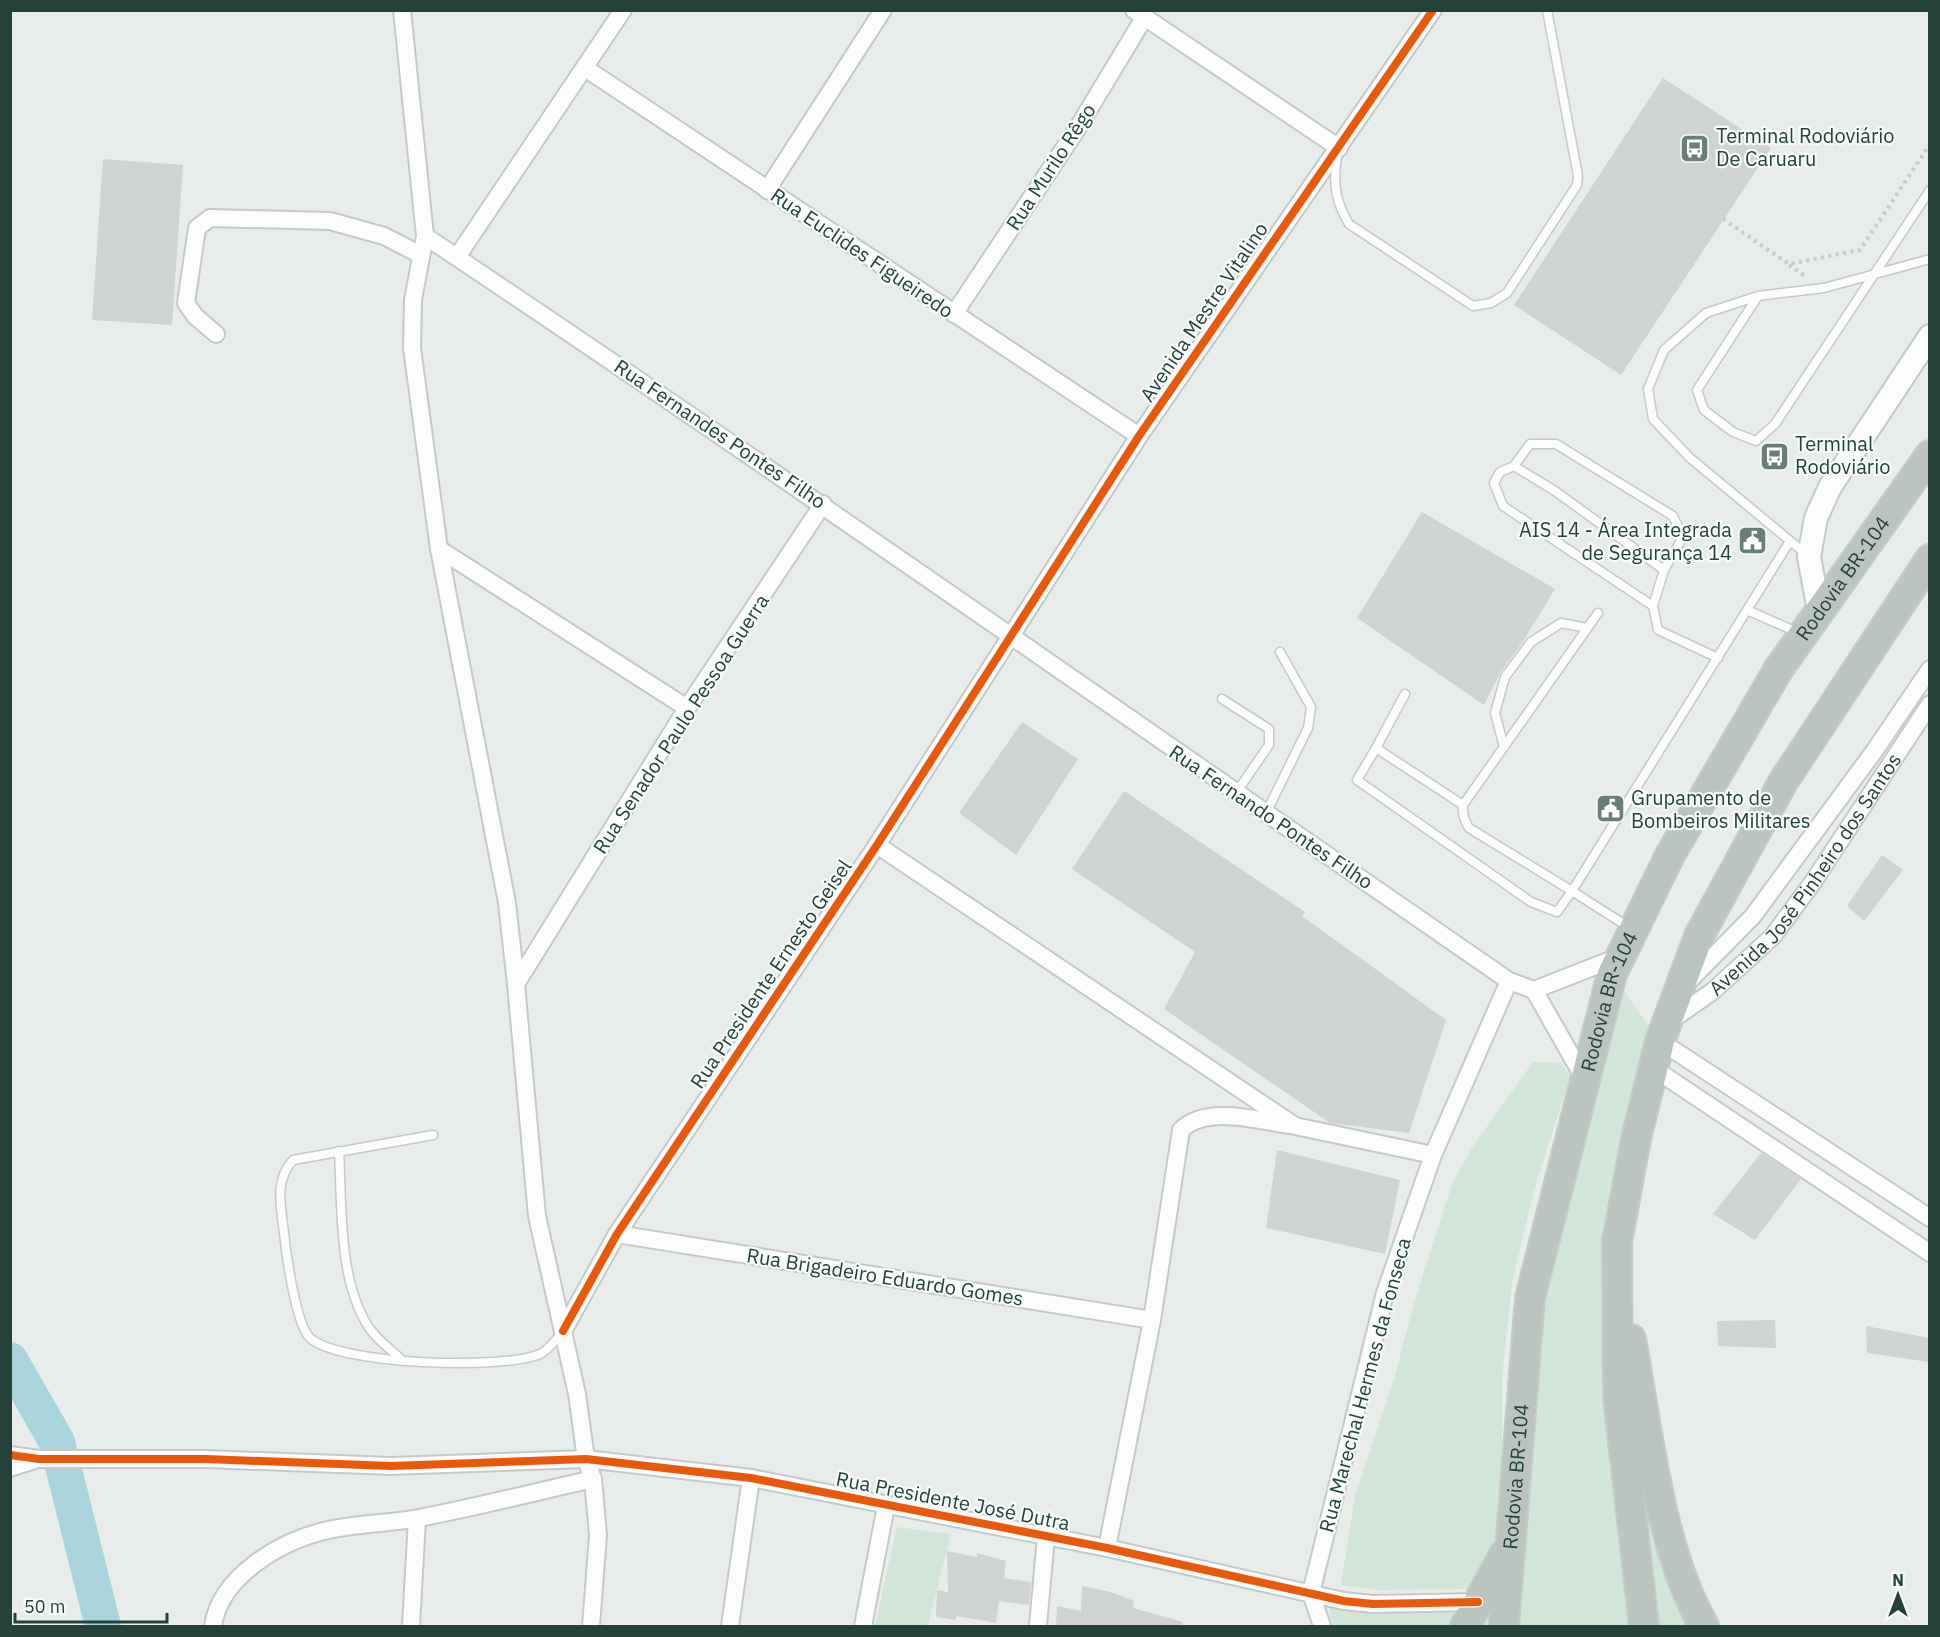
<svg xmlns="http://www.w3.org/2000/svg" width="1940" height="1637" viewBox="0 0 1940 1637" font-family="'IBM Plex Sans',sans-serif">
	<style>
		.green { fill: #d1e6d8 }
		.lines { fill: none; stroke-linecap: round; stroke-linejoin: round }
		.river { stroke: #a9d4db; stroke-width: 36 }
		.building { fill: #cfd4d2 }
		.lane-casing { stroke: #c5cac8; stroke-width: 11 }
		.street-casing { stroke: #c5cac8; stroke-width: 20 }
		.secondary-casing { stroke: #c3cbc8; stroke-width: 26 }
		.highway-casing { stroke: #c3ccc9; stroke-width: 32 }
		.path { stroke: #c3ccca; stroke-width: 4; stroke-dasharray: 3 4.5; stroke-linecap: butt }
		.lane { stroke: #fcfcfc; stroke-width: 8 }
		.street { stroke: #fcfcfc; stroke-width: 16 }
		.secondary { stroke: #fcfcfc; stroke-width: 22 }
		.highway { stroke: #bcc4c2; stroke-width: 28 }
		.cycleway-casing { stroke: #f7fbf9; stroke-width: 11 }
		.cycleway { stroke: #e8590c; stroke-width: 8 }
		.labels { text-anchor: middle; stroke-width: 4.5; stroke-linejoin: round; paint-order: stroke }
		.poi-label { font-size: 20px; fill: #24423a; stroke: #f7fbf9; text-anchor: start }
		.street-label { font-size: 20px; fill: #24423a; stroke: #f7fbf9 }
	</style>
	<rect width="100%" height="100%" fill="#e8edeb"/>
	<!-- green -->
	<path class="green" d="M 1612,975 L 1660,1041 L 1618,1271 L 1704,1626 L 1465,1626 L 1508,1548 L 1530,1298 Z
		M 1533,1062 L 1561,1063 L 1570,1076 L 1533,1194 L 1512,1283 L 1502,1379 L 1502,1480 L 1495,1541 L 1485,1565 L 1467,1589 L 1380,1590 L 1341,1585 L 1355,1496 L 1394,1379 L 1414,1303 L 1452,1184 L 1473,1146 Z
		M 897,1527 L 951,1534 L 928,1626 L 875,1626 Z
		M 1329,1605 L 1364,1613 L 1460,1613 L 1448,1626 L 1332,1626 Z"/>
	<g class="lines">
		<!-- river -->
		<path class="river" d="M 10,1360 L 57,1442 L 103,1626"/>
	</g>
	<!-- building -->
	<path class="building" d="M 1663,78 L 1771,148 L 1621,375 L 1514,305 Z
		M 103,159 L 183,165 L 172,325 L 92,320 Z
		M 1422,512 L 1555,589 L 1522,643 L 1500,673 L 1484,705 L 1357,618 Z
		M 1022,722 L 1078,759 L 1016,855 L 959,813 Z
		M 1124,791 L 1305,912 L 1302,916 L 1446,1020 L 1409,1133 L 1330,1123 L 1164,1009 L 1195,952 L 1072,869 Z
		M 1882,855 L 1903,870 L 1864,921 L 1847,906 Z
		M 1277,1150 L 1400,1180 L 1385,1254 L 1266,1228 Z
		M 1761,1153 L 1801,1179 L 1755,1240 L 1713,1214 Z
		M 1775,1320 L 1776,1348 L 1718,1346 L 1717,1321 Z
		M 1866,1326 L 1929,1338 L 1929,1362 L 1867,1353 Z
		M 947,1551 L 977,1557 L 977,1553 L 1006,1561 L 1004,1578 L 1031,1582 L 1029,1605 L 999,1601 L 996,1623 L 956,1616 L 956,1620 L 936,1617 L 937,1590 L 948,1592 Z
		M 1082,1586 L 1111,1592 L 1134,1601 L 1133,1608 L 1183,1622 L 1182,1626 L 1056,1626 L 1057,1606 L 1081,1611 Z"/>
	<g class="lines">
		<defs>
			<path id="lane" d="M 1337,157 C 1333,183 1335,201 1349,224 L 1473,306 L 1491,303 L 1507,293 L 1577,185 L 1578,176 L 1547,10
				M 1758,296 L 1697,390 L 1704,410 L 1733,432 L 1756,441 L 1775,424 L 1930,190
				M 1514,466 L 1500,472 L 1494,483 L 1503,506 L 1653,606
				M 1806,554 L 1690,458 L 1653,419 L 1648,389 L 1664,350 L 1706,313 L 1758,296 L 1824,288 L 1930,259
				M 1664,570 L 1555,491 L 1514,466 L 1530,444 L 1556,444 L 1673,516 L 1683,537 L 1664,570 L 1653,606 L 1658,630 L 1718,658
				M 1747,610 L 1799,633
				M 1598,613 L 1463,805 C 1462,814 1464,820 1469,828 L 1572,891 L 1790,541
				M 1405,694 L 1376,748 L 1463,805
				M 1222,699 L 1269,729 L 1269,745 L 1236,793
				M 1504,747 L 1495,713 L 1505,677 L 1531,642 L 1561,623 L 1587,628
				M 1376,748 L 1357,780 L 1531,902 L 1557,912 L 1572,891 L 1630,928
				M 1266,813 L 1308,728 L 1311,707 L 1280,652
				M 433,1135 L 293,1160 C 274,1181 281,1206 284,1233 C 286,1253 296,1325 310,1338 C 340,1365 503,1370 540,1354 C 549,1350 557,1338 563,1332
				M 339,1151 C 342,1205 338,1283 370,1329 C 378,1341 393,1351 403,1361"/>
			<g id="street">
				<path d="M 402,10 L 425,236 L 413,300 L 412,348 L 439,549 L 687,708"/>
				<path d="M 1134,10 L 1339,148"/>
				<path d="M 585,68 L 1139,436"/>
				<path d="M 767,190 L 883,10"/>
				<path d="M 425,236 C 790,480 1148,732 1509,981 L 1534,990"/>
				<path d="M 457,257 L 623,10"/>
				<path d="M 954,314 L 1077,129 L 1144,18"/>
				<path d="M 216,334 L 195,316 L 186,303 L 197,228 L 210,218 L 330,221 L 384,236 L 421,255"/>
				<path d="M 439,549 L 507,903 L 516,984"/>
				<path d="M 877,845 L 1295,1126 L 1433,1155"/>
				<path d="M 1687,983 L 1753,916 L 1875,750 L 1930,669"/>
				<path d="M 1534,990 L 1585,1080"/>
				<path d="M 1534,990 L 1621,956"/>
				<path id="s1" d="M 1670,1021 L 1713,991 L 1773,936 L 1813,882 L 1930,704"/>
				<path d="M 1660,1041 L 1930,1218"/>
				<path d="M 1653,1068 L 1930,1253"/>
				<path d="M 617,1234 L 1152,1320"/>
				<path d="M 563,1331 L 617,1234 L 877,845 L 1139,436 L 1433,10"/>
				<path d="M 10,1455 L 39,1459 L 206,1459 L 391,1466 L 586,1459 L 751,1478 L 1107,1548 L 1344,1601 L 1373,1604 L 1478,1602"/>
				<path d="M 10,1468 L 35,1460"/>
				<path d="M 1107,1548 L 1152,1320 L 1181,1130 C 1206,1105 1257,1120 1288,1125"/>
				<path d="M 1311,1593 L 1385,1293 L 1433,1155 L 1509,981"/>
				<path d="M 1311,1593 L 1322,1626"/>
				<path d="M 213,1626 C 220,1577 279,1542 324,1531 C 355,1523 388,1524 419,1518 C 477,1507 535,1492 593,1479"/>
				<path d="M 411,1626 L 417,1519"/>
				<path d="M 591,1626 L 598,1535 L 593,1479 L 586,1459 L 577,1394 L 537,1216 L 516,984 L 687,708 L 823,504"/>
				<path d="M 730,1626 L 751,1478"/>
				<path d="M 863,1626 L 886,1506"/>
				<path d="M 1038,1626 L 1046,1536"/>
			</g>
			<path id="secondary" d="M 1819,610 L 1809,557 L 1816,518 L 1830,487 L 1930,336"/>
			<g id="highway">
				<path d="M 1631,1339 C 1648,1430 1659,1547 1704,1626"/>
				<path d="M 1465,1626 L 1505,1553"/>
				<path id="s2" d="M 1504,1626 L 1530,1298 L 1612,974 L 1670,855 L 1778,670 L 1930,455"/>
				<path d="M 1644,1626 L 1618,1397 L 1617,1242 L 1636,1139 L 1660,1041 L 1699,936 L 1783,782 L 1930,559"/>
			</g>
		</defs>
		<!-- lane casing -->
		<use href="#lane" class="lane-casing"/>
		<!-- street casing -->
		<use href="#street" class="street-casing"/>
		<!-- secondary casing -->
		<use href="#secondary" class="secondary-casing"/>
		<!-- highway casing -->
		<use href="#highway" class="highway-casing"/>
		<!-- path -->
		<path class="path" d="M 1723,219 L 1789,264 L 1860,250 L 1930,144
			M 1789,265 L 1805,276"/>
		<!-- lane -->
		<use href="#lane" class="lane"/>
		<!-- street -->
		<use href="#street" class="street"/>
		<!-- secondary -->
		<use href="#secondary" class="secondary"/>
		<!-- highway -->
		<use href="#highway" class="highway"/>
		<defs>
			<path id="cycleway" d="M 563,1331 L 617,1234 L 877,845 L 1139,436 L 1433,10
				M 10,1455 L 39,1459 L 206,1459 L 391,1466 L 586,1459 L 751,1478 L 1107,1548 L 1344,1601 L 1373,1604 L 1478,1602"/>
		</defs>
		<!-- cycleway casing -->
		<use href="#cycleway" class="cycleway-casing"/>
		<!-- cycleway -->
		<use href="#cycleway" class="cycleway"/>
	</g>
	<!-- icons -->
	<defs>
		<symbol id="bus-square" viewBox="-11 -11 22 22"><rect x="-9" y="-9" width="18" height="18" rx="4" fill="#697e78" stroke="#f7fbf9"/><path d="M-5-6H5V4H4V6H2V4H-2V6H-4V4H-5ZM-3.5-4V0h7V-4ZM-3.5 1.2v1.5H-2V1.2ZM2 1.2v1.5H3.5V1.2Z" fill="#fff"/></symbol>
		<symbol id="civic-square" viewBox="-11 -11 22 22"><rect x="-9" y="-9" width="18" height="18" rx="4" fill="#697e78" stroke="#f7fbf9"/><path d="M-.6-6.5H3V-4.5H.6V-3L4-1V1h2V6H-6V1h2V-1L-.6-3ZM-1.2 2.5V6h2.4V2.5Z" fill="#fff"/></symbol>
	</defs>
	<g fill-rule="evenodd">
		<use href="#bus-square" x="1678" y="132" width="33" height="33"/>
		<use href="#bus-square" x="1758" y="440" width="33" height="33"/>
		<use href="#civic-square" x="1736" y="524" width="33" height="33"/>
		<use href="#civic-square" x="1594" y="792" width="33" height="33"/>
	</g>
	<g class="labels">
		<!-- poi labels -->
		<g class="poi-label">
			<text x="1716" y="143">Terminal Rodoviário<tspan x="1716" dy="23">De Caruaru</tspan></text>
			<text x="1795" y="451">Terminal<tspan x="1795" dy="23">Rodoviário</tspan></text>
			<text x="1732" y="537" text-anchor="end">AIS 14 - Área Integrada<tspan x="1732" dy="23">de Segurança 14</tspan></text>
			<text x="1631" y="805">Grupamento de<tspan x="1631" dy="23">Bombeiros Militares</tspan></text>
		</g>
		<!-- street labels -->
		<g class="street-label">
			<text transform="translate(1051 167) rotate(-57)" y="7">Rua Murilo Rêgo</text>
			<text transform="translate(862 253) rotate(34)" y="7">Rua Euclides Figueiredo</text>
			<text transform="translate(1204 312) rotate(-56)" y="7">Avenida Mestre Vitalino</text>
			<text transform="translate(720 434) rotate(34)" y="7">Rua Fernandes Pontes Filho</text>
			<text dy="7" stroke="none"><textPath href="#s2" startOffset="1122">Rodovia BR-104</textPath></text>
			<text transform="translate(681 724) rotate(-57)" y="7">Rua Senador Paulo Pessoa Guerra</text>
			<text transform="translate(1271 817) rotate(34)" y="7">Rua Fernando Pontes Filho</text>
			<text dy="7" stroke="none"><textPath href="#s1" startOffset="202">Avenida José Pinheiro dos Santos</textPath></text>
			<text transform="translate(771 974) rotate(-56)" y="7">Rua Presidente Ernesto Geisel</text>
			<text dy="7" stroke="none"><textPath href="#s2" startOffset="636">Rodovia BR-104</textPath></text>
			<text transform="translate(885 1277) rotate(9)" y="7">Rua Brigadeiro Eduardo Gomes</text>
			<text transform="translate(1365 1385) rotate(-75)" y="7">Rua Marechal Hermes da Fonseca</text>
			<text dy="7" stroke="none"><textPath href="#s2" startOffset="150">Rodovia BR-104</textPath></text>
			<text transform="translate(953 1501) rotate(11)" y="7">Rua Presidente José Dutra</text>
		</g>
	</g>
	<!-- border -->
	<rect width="1940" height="1637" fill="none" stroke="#24423a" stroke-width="24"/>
	<!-- north arrow -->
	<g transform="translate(1898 1595)" stroke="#f7fbf9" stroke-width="4.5" paint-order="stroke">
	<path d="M0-4.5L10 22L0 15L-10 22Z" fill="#24423a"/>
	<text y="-9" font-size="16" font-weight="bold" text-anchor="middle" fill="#24423a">N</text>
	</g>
	<!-- scale -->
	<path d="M15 1613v9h152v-9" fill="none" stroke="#24423a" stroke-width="3"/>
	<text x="24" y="1613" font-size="18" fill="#24423a" stroke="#f7fbf9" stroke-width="4.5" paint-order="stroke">50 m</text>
</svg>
